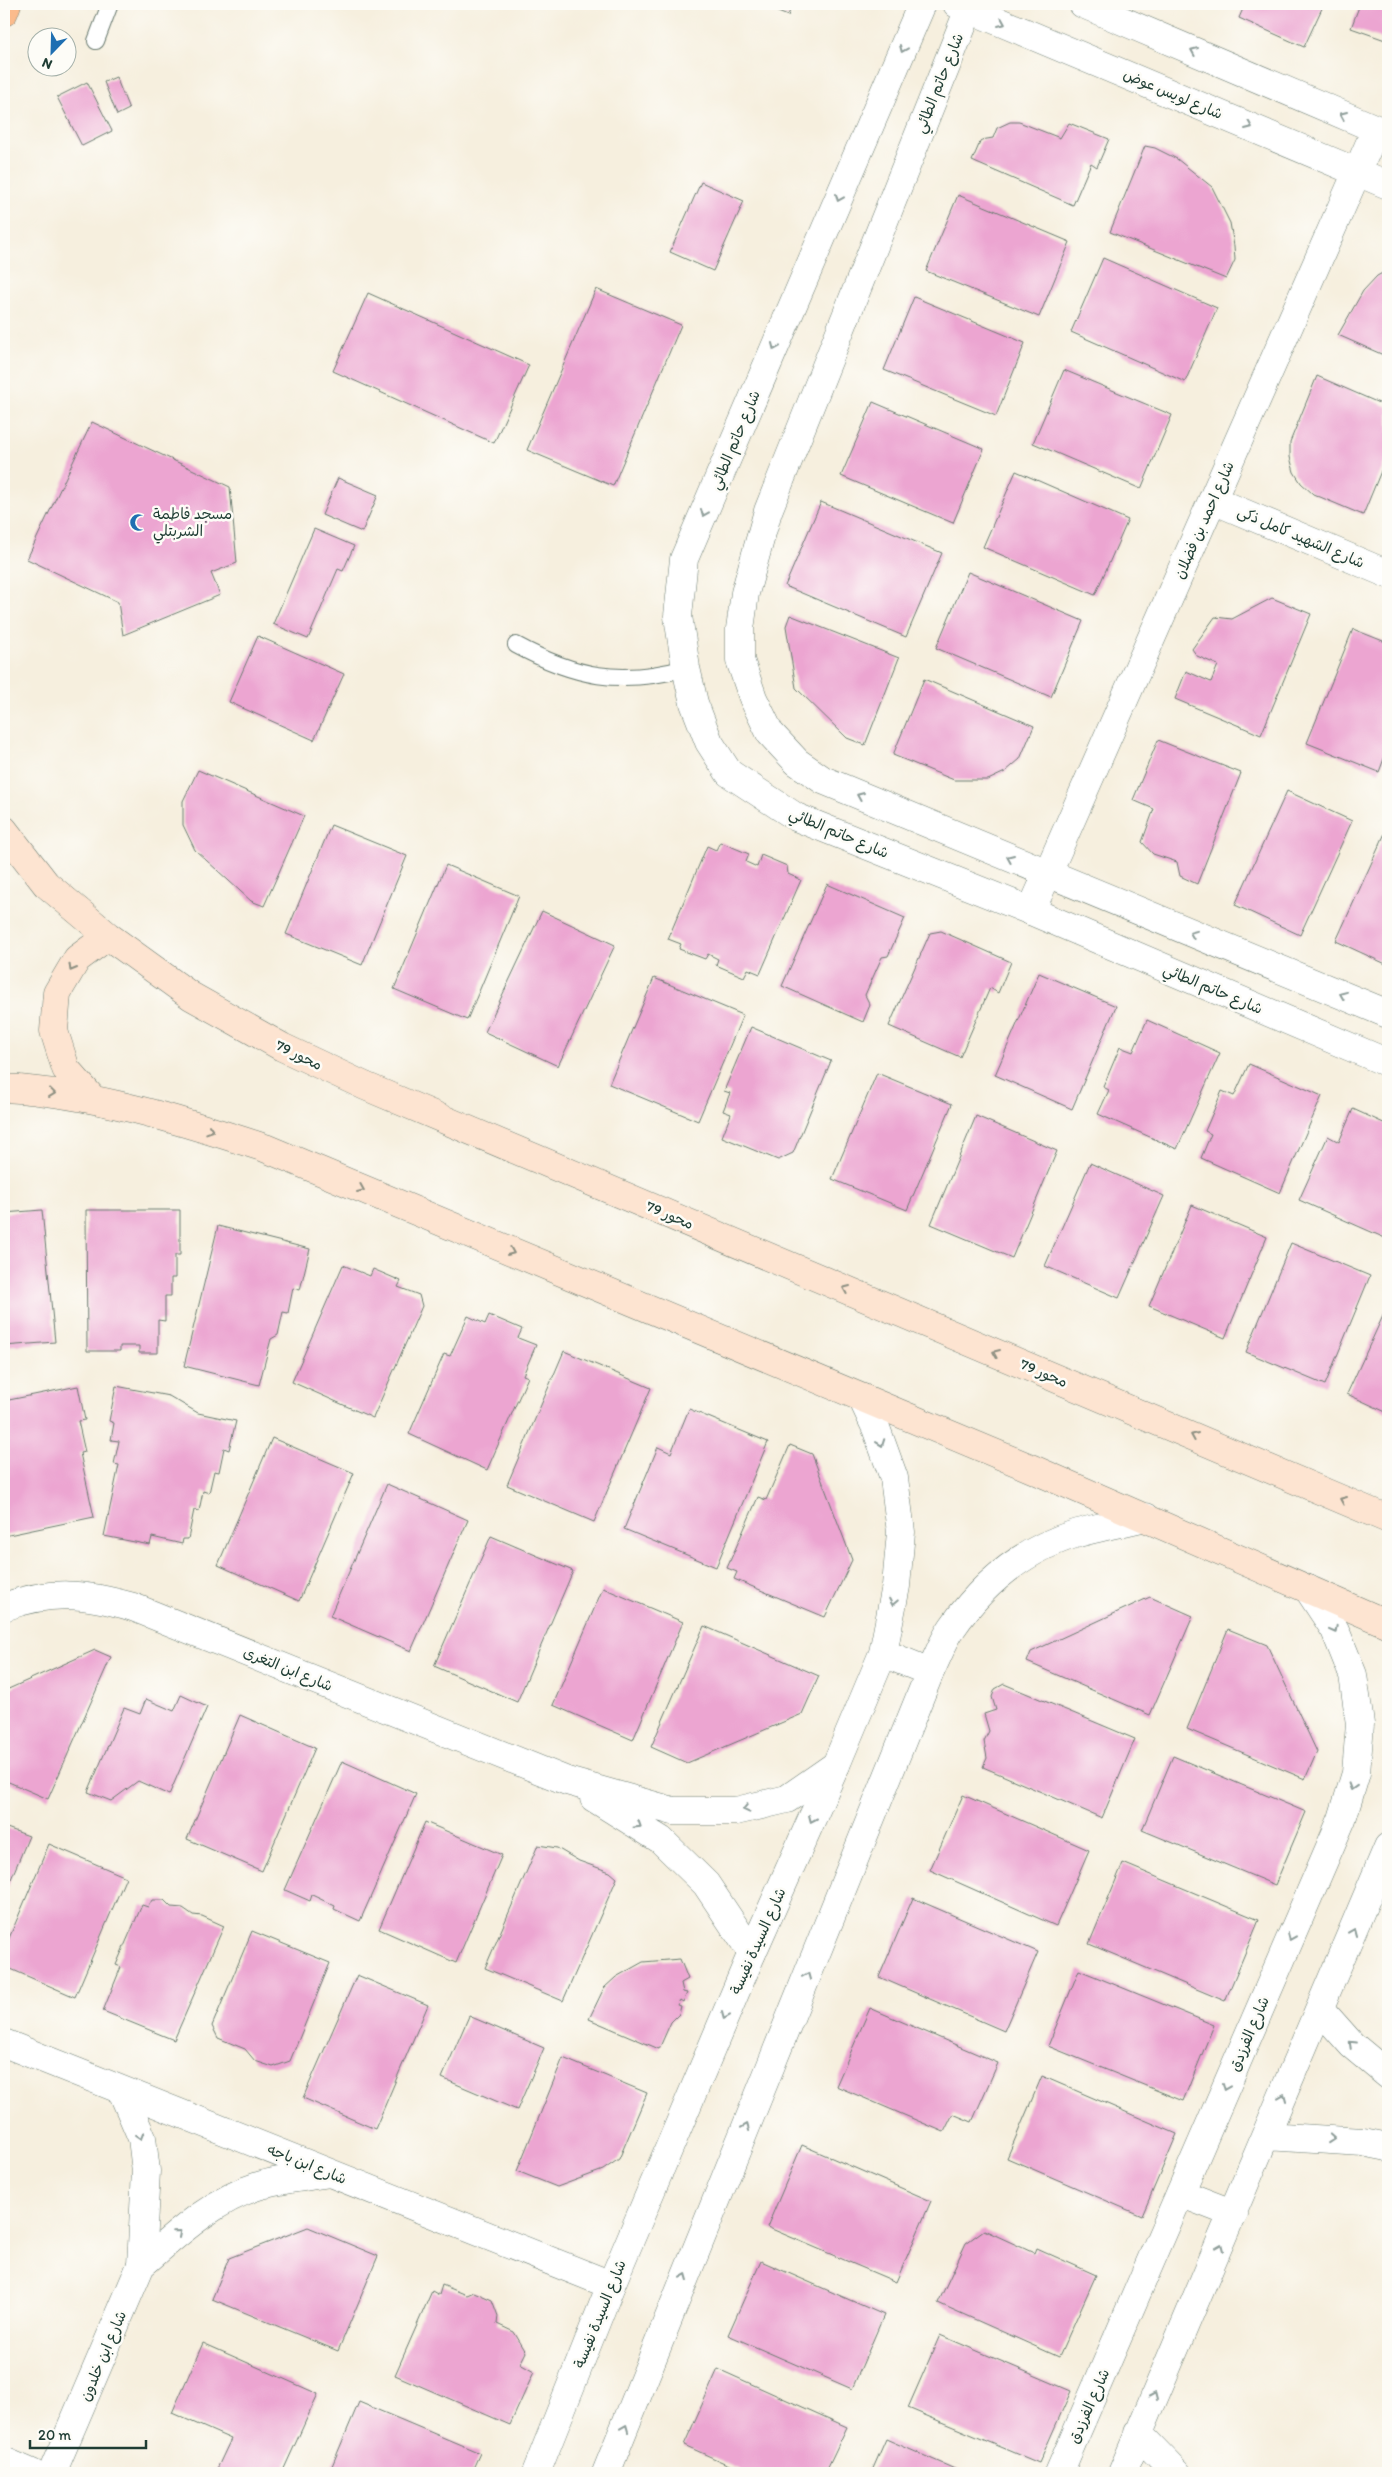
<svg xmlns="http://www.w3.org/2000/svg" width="1392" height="2477" viewBox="0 0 1392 2477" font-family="Itim,'Playpen Sans Arabic',sans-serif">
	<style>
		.building { fill: #eca5d1 }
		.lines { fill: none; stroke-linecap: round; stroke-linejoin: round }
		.service-casing { stroke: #6a7b70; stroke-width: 18 }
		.minor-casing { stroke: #6a7b70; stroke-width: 29 }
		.tertiary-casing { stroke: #6a7b70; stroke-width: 29 }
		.secondary-casing { stroke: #6a7b70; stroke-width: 29 }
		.primary-casing { stroke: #6a7b70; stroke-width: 29 }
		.service { stroke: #fff; stroke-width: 16 }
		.minor { stroke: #fff; stroke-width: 28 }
		.tertiary { stroke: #fff; stroke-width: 28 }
		.secondary { stroke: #fde4d1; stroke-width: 28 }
		.primary { stroke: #fbbb8c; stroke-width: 28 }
		.oneway { stroke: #8f9e9a }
		.oneway2 { stroke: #8e9082 }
		.labels { text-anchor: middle; stroke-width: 5; stroke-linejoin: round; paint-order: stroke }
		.street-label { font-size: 15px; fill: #1f3d34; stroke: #fdfcf7 }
		.poi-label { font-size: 15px; fill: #1f3d34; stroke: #fdfcf7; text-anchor: start }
	</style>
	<rect width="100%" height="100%" fill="#fdfcf7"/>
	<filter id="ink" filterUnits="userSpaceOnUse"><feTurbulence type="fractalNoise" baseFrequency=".02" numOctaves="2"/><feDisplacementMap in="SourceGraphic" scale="10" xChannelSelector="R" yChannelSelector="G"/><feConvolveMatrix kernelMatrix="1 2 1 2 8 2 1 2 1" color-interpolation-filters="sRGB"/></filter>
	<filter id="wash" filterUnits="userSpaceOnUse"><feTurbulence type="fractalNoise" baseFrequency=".0096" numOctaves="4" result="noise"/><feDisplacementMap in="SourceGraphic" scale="20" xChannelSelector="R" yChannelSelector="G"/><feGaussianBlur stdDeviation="1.12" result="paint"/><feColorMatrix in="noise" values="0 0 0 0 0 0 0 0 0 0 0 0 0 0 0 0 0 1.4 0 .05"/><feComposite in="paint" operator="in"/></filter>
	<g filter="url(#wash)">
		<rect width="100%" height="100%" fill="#f6efde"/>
		<g id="blocks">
			<!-- building -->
			<path class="building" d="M 758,4 L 792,4 L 788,16 Z
				M 1245,4 L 1324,4 L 1304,47 L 1239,18 Z
				M 1360,4 L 1388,4 L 1388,41 L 1351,28 Z
				M 116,77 L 129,109 L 117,115 L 104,82 Z
				M 87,82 L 112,131 L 82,146 L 57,97 Z
				M 1010,122 L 1019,122 L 1060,138 L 1069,123 L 1109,139 L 1097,167 L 1091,163 L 1073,205 L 972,161 L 981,140 L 993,138 L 997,128 Z
				M 1145,146 L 1155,148 L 1177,159 L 1212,187 L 1230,223 L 1234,246 L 1235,260 L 1226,279 L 1110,232 Z
				M 701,182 L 744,201 L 713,271 L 670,252 Z
				M 958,195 L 1070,242 L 1039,317 L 926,271 Z
				M 1103,258 L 1217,308 L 1185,382 L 1071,332 Z
				M 1388,270 L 1388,357 L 1338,335 L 1363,291 L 1377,276 Z
				M 596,289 L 681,325 L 613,486 L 527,450 Z
				M 368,293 L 529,365 L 494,443 L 333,371 Z
				M 914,297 L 1025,343 L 996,416 L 884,370 Z
				M 1064,370 L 1172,415 L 1141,489 L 1033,443 Z
				M 1317,376 L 1388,407 L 1388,454 L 1363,515 L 1313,494 L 1301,483 L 1294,472 L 1290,457 L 1290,442 Z
				M 873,402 L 984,449 L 953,523 L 841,476 Z
				M 92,422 L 230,487 L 237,563 L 211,573 L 220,595 L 123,635 L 118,602 L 27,559 Z
				M 1016,471 L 1128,520 L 1095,595 L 983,547 Z
				M 338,478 L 378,495 L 362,532 L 322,515 Z
				M 821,502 L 942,553 L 906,637 L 785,586 Z
				M 314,529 L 354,546 L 343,571 L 338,569 L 308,639 L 273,624 Z
				M 968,572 L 1083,621 L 1051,697 L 936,648 Z
				M 1272,598 L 1311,614 L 1261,735 L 1175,699 L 1186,671 L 1211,682 L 1218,665 L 1197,656 L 1192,649 L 1215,617 L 1232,619 Z
				M 790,615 L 899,658 L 865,745 L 847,738 L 796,688 L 786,626 Z
				M 1353,629 L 1388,643 L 1388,748 L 1379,772 L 1307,743 Z
				M 258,636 L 344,674 L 314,740 L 229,702 Z
				M 924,679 L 1034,726 L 1020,759 L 1005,772 L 988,780 L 954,780 L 893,755 Z
				M 1158,740 L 1241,773 L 1197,884 L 1180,876 L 1177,862 L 1153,854 L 1142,842 L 1154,809 L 1133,800 Z
				M 198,770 L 304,816 L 264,906 L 251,901 L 195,850 L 183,825 L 183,801 Z
				M 1287,791 L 1352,821 L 1300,935 L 1235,905 Z
				M 331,825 L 407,856 L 362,965 L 286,934 Z
				M 1386,831 L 1388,833 L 1388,965 L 1336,941 Z
				M 720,842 L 749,854 L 746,862 L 757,867 L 761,855 L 787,866 L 788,874 L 801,880 L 760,974 L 748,969 L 744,977 L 716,965 L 718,959 L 708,954 L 705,959 L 679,949 L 681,944 L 668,939 L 707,846 L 716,850 Z
				M 446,865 L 519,896 L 467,1020 L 394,989 Z
				M 827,884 L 905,918 L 888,956 L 882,957 L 865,995 L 870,1005 L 863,1022 L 782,986 Z
				M 542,911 L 615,945 L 558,1066 L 485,1032 Z
				M 941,931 L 1011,962 L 998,993 L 990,988 L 960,1057 L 889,1026 L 930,933 Z
				M 1039,973 L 1116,1006 L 1072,1109 L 995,1075 Z
				M 654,978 L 743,1015 L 698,1121 L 609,1084 Z
				M 1147,1020 L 1220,1053 L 1177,1149 L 1098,1114 L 1109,1090 L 1103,1087 L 1120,1047 L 1133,1052 Z
				M 751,1027 L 831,1061 L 793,1153 L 778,1160 L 722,1137 L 731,1114 L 723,1111 L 730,1093 L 724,1091 Z
				M 1249,1064 L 1322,1096 L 1280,1193 L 1201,1158 L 1211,1134 L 1205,1131 L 1222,1091 L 1234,1096 Z
				M 877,1073 L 952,1104 L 907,1210 L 832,1179 Z
				M 1353,1109 L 1388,1125 L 1388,1231 L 1385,1238 L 1299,1200 L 1328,1136 L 1339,1142 Z
				M 976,1116 L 1057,1151 L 1012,1258 L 931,1224 Z
				M 1090,1163 L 1164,1196 L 1119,1298 L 1045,1266 Z
				M 1192,1205 L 1267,1237 L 1225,1338 L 1149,1306 Z
				M 42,1210 L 55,1342 L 4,1346 L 4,1213 Z
				M 86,1210 L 180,1210 L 180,1255 L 175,1255 L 175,1278 L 171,1278 L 171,1296 L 165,1296 L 165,1321 L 158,1320 L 158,1353 L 139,1353 L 139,1346 L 120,1346 L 120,1351 L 87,1351 Z
				M 218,1226 L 310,1249 L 300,1290 L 293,1288 L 288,1313 L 283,1312 L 278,1335 L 271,1339 L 259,1385 L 184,1366 Z
				M 1291,1243 L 1370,1276 L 1325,1385 L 1246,1352 Z
				M 343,1265 L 370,1276 L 373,1269 L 401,1281 L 398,1287 L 419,1295 L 422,1306 L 373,1418 L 292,1382 Z
				M 1388,1305 L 1388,1413 L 1347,1394 Z
				M 489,1315 L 522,1329 L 518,1338 L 536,1345 L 523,1375 L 528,1377 L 487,1470 L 409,1434 L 444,1354 L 450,1356 L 468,1316 L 485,1324 Z
				M 564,1351 L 651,1388 L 594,1522 L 507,1485 Z
				M 78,1386 L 85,1420 L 78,1421 L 85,1452 L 80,1453 L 94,1517 L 4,1536 L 4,1401 Z
				M 116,1386 L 169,1396 L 198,1413 L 236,1421 L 229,1450 L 224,1448 L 219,1472 L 214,1471 L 209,1493 L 203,1491 L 199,1511 L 194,1510 L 188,1539 L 183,1539 L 182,1544 L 152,1537 L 150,1545 L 104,1536 L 119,1465 L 114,1464 L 119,1441 L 111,1440 L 114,1423 L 109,1421 Z
				M 689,1409 L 768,1442 L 716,1567 L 624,1529 L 658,1447 L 671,1453 Z
				M 272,1438 L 354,1473 L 299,1601 L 218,1565 Z
				M 790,1445 L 812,1454 L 852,1560 L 825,1617 L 734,1579 L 737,1572 L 727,1568 L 758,1497 L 766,1500 Z
				M 387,1484 L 468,1520 L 411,1651 L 330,1616 Z
				M 491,1536 L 573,1571 L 517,1702 L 434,1666 Z
				M 603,1588 L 683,1622 L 633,1740 L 553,1705 Z
				M 1150,1597 L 1193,1616 L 1150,1715 L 1027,1662 L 1031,1652 Z
				M 704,1626 L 819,1676 L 802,1714 L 687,1763 L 651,1747 Z
				M 1228,1629 L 1267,1645 L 1317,1752 L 1305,1779 L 1187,1729 Z
				M 95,1650 L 111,1657 L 48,1799 L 4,1780 L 4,1691 Z
				M 1004,1684 L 1135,1739 L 1102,1818 L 983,1767 L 987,1758 L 984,1741 L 989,1731 L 984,1714 L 996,1710 L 992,1697 L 995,1689 Z
				M 181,1695 L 207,1707 L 169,1795 L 138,1781 L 111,1801 L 88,1792 L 124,1708 L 140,1714 L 146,1699 L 174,1711 Z
				M 240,1715 L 315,1748 L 262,1871 L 187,1839 Z
				M 1173,1756 L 1306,1812 L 1275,1885 L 1142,1830 Z
				M 342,1761 L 416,1794 L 360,1921 L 334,1909 L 335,1906 L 312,1895 L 310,1901 L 285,1890 Z
				M 963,1795 L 1089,1850 L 1056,1926 L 930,1870 Z
				M 425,1822 L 502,1855 L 456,1963 L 379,1929 Z
				M 4,1827 L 29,1836 L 4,1896 Z
				M 49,1844 L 126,1877 L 75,1997 L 4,1966 L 4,1950 Z
				M 538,1845 L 557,1848 L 579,1861 L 610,1872 L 617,1878 L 563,2001 L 485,1968 Z
				M 1123,1863 L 1259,1920 L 1225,2001 L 1089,1944 Z
				M 913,1898 L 1038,1952 L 1004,2031 L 879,1977 Z
				M 152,1900 L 164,1900 L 171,1907 L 183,1908 L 193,1915 L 202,1916 L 224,1926 L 174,2040 L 103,2011 L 121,1967 L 116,1965 L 142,1905 L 148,1907 Z
				M 252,1931 L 330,1963 L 290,2061 L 273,2067 L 255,2061 L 245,2049 L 218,2038 L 212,2026 Z
				M 680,1959 L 688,1979 L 681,1983 L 683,1992 L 687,1993 L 683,2002 L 680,2000 L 677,2005 L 681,2006 L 679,2014 L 671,2022 L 659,2049 L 589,2019 L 604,1988 L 616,1977 L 643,1962 Z
				M 1079,1970 L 1214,2025 L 1183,2101 L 1048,2046 Z
				M 357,1975 L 428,2005 L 375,2129 L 303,2098 Z
				M 870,2008 L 998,2063 L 972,2122 L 953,2114 L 944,2132 L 836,2086 Z
				M 469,2016 L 544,2048 L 517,2110 L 442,2078 Z
				M 563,2058 L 647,2093 L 619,2159 L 603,2170 L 557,2187 L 517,2171 Z
				M 1042,2076 L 1177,2134 L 1142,2216 L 1007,2158 Z
				M 802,2145 L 931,2201 L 896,2282 L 767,2227 Z
				M 308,2227 L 378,2256 L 338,2351 L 212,2299 L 229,2258 Z
				M 984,2230 L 1034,2253 L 1036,2248 L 1096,2275 L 1059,2357 L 938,2303 L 966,2243 Z
				M 761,2261 L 884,2315 L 852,2389 L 728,2335 Z
				M 442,2285 L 467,2295 L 474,2292 L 492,2300 L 498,2316 L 497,2324 L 514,2332 L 526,2352 L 520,2364 L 534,2372 L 510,2425 L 395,2375 L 432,2291 L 439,2295 Z
				M 940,2335 L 1071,2391 L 1039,2463 L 908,2408 Z
				M 203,2343 L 318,2394 L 282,2473 L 215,2473 L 231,2439 L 172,2413 Z
				M 718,2369 L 847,2427 L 825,2473 L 747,2473 L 684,2445 Z
				M 359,2402 L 480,2453 L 471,2473 L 329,2473 Z
				M 886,2439 L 964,2473 L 871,2473 Z"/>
		</g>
	</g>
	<g filter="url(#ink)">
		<use href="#blocks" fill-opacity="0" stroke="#6a7b70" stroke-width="1"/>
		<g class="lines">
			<defs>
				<path id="service" d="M 96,41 L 110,4
					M 516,645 C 575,677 620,686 686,668"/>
				<path id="minor" d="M 957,4 L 1388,185
					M 1083,4 L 1388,134
					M 1213,500 L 1388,574
					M 1031,911 L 1376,129
					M 4,1607 C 50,1590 85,1593 133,1607 L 567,1781 L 673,1811 L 736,1811 L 787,1799 L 836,1765
					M 594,1798 L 661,1840 L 706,1884 L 752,1953
					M 1320,2009 L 1352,2045 L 1388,2075
					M 4,2043 L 611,2285
					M 1266,2136 L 1363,2142 L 1388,2147
					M 1180,2193 L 1234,2214
					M 141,2265 C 176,2235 213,2200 258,2186 C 280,2179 306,2177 329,2173
					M 1138,2433 L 1177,2473
					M 4,2461 L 32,2473
					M 52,2473 L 141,2265 L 146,2171 L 142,2138 L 122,2091
					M 1059,2473 L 1342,1819 L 1356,1773 L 1360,1724 L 1353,1675 L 1335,1630 L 1308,1589
					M 1122,2473 L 1388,1847"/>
				<path id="tertiary" d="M 922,4 L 684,559 L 678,616 L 686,668 L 694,703 L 709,742 L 729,773 L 796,817 L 1031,911 L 1388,1063
					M 971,4 L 768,511 L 745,593 L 740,629 L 740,660 L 753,698 L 770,733 L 797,762 L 823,780 L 1388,1014
					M 883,1653 L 930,1672
					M 536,2473 L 611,2285 L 752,1953 L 836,1765 L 883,1653 L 896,1586 L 901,1532 L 894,1478 L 876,1428 L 862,1398
					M 606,2473 L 930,1672 C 937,1658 943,1641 952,1628 C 983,1583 1023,1550 1075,1534 C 1098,1527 1122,1523 1146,1517"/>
				<path id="secondary" d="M 4,830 L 46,884 L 108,936 L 191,996 L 282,1047 L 365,1086 L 1388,1519
					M 4,1088 C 94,1093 179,1120 265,1148 L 1035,1470 L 1388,1624
					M 92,1098 L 66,1069 L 54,1031 L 57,993 L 77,959 L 108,936"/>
				<path id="primary" d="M 4,12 L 7,4"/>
			</defs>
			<!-- service casing -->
			<use href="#service" class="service-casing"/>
			<!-- minor casing -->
			<use href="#minor" class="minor-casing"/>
			<!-- tertiary casing -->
			<use href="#tertiary" class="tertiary-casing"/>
			<!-- secondary casing -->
			<use href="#secondary" class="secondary-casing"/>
			<!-- primary casing -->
			<use href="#primary" class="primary-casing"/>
			<!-- service -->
			<use href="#service" class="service"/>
			<!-- minor -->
			<use href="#minor" class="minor"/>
			<!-- tertiary -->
			<use href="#tertiary" class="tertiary"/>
			<!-- secondary -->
			<use href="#secondary" class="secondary"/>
			<!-- primary -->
			<use href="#primary" class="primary"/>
		</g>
		<!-- one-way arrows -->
		<defs><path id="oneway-chevron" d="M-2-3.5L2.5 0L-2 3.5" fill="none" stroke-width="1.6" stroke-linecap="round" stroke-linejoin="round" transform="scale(1.25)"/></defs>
		<g class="oneway">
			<use href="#oneway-chevron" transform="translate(1002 23) rotate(23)"/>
			<use href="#oneway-chevron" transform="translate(903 49) rotate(113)"/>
			<use href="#oneway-chevron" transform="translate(1194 51) rotate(-157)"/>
			<use href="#oneway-chevron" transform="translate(1343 115) rotate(-157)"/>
			<use href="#oneway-chevron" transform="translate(1249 126) rotate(23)"/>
			<use href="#oneway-chevron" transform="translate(839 198) rotate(113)"/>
			<use href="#oneway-chevron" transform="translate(775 347) rotate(113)"/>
			<use href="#oneway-chevron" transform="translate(704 513) rotate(113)"/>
			<use href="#oneway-chevron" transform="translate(860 796) rotate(-157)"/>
			<use href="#oneway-chevron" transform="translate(1010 858) rotate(-157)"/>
			<use href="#oneway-chevron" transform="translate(1193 934) rotate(-158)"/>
			<use href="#oneway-chevron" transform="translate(1343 995) rotate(-158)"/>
			<use href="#oneway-chevron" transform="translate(881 1443) rotate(70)"/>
			<use href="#oneway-chevron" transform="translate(893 1602) rotate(101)"/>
			<use href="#oneway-chevron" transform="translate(1334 1630) rotate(62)"/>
			<use href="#oneway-chevron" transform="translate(1352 1787) rotate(107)"/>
			<use href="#oneway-chevron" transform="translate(746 1809) rotate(167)"/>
			<use href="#oneway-chevron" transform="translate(812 1819) rotate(114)"/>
			<use href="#oneway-chevron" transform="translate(638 1825) rotate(32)"/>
			<use href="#oneway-chevron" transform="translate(1353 1932) rotate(-67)"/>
			<use href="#oneway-chevron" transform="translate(1291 1937) rotate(113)"/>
			<use href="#oneway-chevron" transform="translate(807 1976) rotate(-68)"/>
			<use href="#oneway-chevron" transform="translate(725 2016) rotate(113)"/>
			<use href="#oneway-chevron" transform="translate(1352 2044) rotate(-136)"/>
			<use href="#oneway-chevron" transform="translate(1226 2087) rotate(113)"/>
			<use href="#oneway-chevron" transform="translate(1283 2097) rotate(-67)"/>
			<use href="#oneway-chevron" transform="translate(746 2127) rotate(-68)"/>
			<use href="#oneway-chevron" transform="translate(140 2136) rotate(73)"/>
			<use href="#oneway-chevron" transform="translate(1332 2139) rotate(5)"/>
			<use href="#oneway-chevron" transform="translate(178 2233) rotate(-41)"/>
			<use href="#oneway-chevron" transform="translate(1220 2247) rotate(-67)"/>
			<use href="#oneway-chevron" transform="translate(685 2277) rotate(-68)"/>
			<use href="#oneway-chevron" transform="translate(1154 2396) rotate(-66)"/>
			<use href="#oneway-chevron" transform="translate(625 2428) rotate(-68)"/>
		</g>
		<g class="oneway2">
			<use href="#oneway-chevron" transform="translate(72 968) rotate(120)"/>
			<use href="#oneway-chevron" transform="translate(52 1093) rotate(7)"/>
			<use href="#oneway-chevron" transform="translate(210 1130) rotate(18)"/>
			<use href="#oneway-chevron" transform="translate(361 1189) rotate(23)"/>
			<use href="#oneway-chevron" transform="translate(511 1252) rotate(23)"/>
			<use href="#oneway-chevron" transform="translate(846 1289) rotate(-157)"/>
			<use href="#oneway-chevron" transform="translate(996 1353) rotate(-157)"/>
			<use href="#oneway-chevron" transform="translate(1194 1436) rotate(-157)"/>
			<use href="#oneway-chevron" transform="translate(1343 1500) rotate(-157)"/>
		</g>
	</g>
	<!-- icons -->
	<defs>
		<symbol id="mosque-bare" viewBox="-9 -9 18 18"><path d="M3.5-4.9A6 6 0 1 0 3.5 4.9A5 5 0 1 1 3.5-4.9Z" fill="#1f6fb2" stroke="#fdfcf7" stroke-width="2.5" paint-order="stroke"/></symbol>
	</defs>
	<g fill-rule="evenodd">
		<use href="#mosque-bare" x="126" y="510" width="25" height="25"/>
	</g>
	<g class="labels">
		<!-- street labels -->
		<g class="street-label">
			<text transform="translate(939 83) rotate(-68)" y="5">شارع حاتم الطائي</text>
			<text transform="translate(1173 94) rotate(23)" y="5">شارع لويس عوض</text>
			<text transform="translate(735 440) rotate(-67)" y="5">شارع حاتم الطائي</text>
			<text transform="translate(1204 520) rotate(-66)" y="5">شارع احمد بن فضلان</text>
			<text transform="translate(1301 537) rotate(23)" y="5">شارع الشهيد كامل ذكى</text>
			<text transform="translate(839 833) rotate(23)" y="5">شارع حاتم الطائي</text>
			<text transform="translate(1213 989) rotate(23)" y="5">شارع حاتم الطائي</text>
			<text transform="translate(299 1055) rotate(26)" y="5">محور 79</text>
			<text transform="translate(670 1215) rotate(23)" y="5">محور 79</text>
			<text transform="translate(1044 1373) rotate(23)" y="5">محور 79</text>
			<text transform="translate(288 1669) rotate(22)" y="5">شارع ابن التغرى</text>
			<text transform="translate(758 1941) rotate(-66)" y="5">شارع السيدة نفيسة</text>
			<text transform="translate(1249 2034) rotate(-67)" y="5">شارع الفرزدق</text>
			<text transform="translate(307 2164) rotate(22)" y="5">شارع ابن باجه</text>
			<text transform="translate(600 2314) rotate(-68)" y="5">شارع السيدة نفيسة</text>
			<text transform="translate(103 2356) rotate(-67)" y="5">شارع ابن خلدون</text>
			<text transform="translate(1089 2406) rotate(-66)" y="5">شارع الفرزدق</text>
		</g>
		<!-- poi labels -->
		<g class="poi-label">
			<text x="153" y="519">مسجد فاطمة<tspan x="153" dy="17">الشربتلي</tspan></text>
		</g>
	</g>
	<!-- margin -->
	<rect width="1392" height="2477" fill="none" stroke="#fdfcf7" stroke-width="20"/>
	<!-- north arrow -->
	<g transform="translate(52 52) rotate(203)"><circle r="24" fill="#fdfcf7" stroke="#a4b0a9"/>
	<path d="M0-4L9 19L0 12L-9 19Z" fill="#1f6fb2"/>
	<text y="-8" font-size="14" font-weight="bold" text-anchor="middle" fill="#1f3d34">N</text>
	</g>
	<!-- scale -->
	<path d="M30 2440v8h116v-8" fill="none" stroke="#1f3d34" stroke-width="2.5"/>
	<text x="38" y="2440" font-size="15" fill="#1f3d34" stroke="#fdfcf7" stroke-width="4" paint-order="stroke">20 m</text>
</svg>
